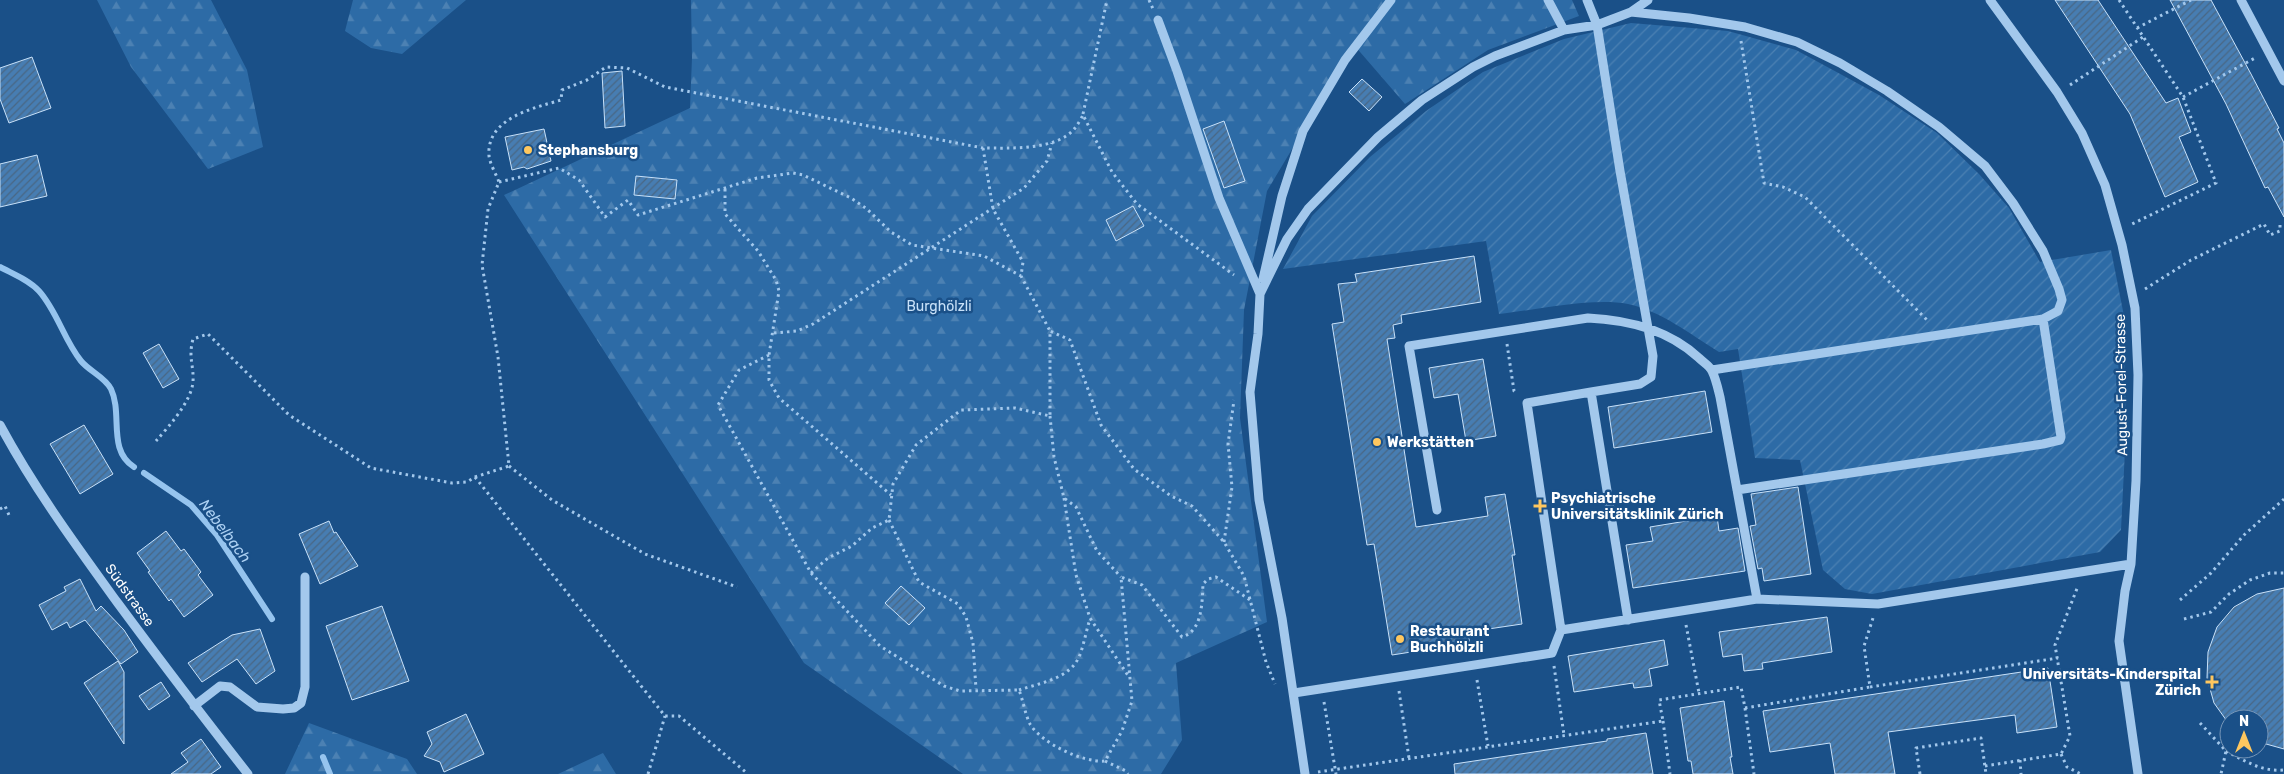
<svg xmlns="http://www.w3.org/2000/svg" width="2284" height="774" viewBox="0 0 2284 774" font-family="Rubik,sans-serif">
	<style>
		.forest { fill: url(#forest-firs) }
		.garden { fill: url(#garden-furrows) }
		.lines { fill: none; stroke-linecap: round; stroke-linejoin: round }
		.stream { stroke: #96c4ee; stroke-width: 6 }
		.building { fill: url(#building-hatch); stroke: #c8e1f9 }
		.path { stroke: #a3c8ec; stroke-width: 3; stroke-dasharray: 2.5 4; stroke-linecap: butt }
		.minor { stroke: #a3c8ec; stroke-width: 9 }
		.poi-dot { fill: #fec75f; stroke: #1a5088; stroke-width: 2 }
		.labels { text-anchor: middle; stroke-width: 5; stroke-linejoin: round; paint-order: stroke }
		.poi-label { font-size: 14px; font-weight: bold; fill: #fff; stroke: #1a5088; text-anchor: start }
		.park-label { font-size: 14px; fill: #c8e1f9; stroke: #1a5088 }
		.street-label { font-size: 14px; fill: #fff; stroke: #1a5088 }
		.water-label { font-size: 15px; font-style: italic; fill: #aed2f4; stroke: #1a5088 }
	</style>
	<defs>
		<pattern id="forest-firs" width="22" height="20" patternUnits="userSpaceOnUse" patternTransform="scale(1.25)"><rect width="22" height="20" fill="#2d6ba6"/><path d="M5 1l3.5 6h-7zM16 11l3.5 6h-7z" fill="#4c81b3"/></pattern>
		<pattern id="garden-furrows" width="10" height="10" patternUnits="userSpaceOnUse" patternTransform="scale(1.25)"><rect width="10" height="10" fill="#2d6ba6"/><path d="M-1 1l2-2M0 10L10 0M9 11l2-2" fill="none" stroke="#4c81b3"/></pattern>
		<pattern id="building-hatch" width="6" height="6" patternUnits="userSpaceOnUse" patternTransform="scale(1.25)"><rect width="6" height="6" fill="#477db2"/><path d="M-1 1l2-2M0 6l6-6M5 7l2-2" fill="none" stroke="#496784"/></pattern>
	</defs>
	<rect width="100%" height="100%" fill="#1a5088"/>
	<!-- forest -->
	<path class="forest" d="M 97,0 L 211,0 L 247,70 L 263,147 L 208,169 L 131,67 Z
		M 353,0 L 466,0 L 402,54 L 371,48 L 345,31 Z
		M 691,0 L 1572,0 L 1579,16 L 1488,50 L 1405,104 L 1354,45 L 1267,191 L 1244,310 L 1240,418 L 1267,622 L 1176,663 L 1182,740 L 1161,774 L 963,774 L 804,663 L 504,195 L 690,108 L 692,58 Z
		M 309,723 L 407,759 L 417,774 L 285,774 Z
		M 603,753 L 616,774 L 558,774 Z"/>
	<!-- garden -->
	<path class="garden" d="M 1631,23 L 1728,31 L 1796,50 L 1879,95 L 1937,133 L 1979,174 L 2009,208 L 2040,262 L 2111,250 L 2124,316 L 2126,430 L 2121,530 L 2100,552 L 1872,594 L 1845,589 L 1823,570 L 1800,460 L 1755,458 L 1738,349 L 1719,352 C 1690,334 1661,311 1628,304 C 1592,297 1536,310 1499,314 L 1486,241 L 1283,269 L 1312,216 L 1370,157 L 1426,111 L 1483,72 L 1564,39 Z"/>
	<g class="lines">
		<!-- stream -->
		<path class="stream" d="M 0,267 C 13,274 29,280 39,291 C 57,311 64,340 81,361 C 89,371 105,377 111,389 C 123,414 107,450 134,467
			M 144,473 L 191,505 L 217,535 L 272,619
			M 323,757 L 330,774"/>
	</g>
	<!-- building -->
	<path class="building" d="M 2055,0 L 2098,0 L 2166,103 L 2178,98 L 2191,132 L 2179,137 L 2198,182 L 2165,197 L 2130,114 Z
		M 2170,0 L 2211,0 L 2251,74 L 2279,128 L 2277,129 L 2284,143 L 2284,217 L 2268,187 L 2265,188 L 2226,104 Z
		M 32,57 L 51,108 L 9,123 L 0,99 L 0,68 Z
		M 622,71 L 625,126 L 605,128 L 602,73 Z
		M 1362,79 L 1382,97 L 1369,111 L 1349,92 Z
		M 1224,121 L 1245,181 L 1224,188 L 1203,129 Z
		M 544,129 L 551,161 L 527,169 L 524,167 L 512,170 L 505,137 Z
		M 37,155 L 47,196 L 0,207 L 0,164 Z
		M 636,176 L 677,180 L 675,199 L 634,195 Z
		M 1133,206 L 1144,226 L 1116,241 L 1106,220 Z
		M 1474,256 L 1481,302 L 1401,315 L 1402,323 L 1393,325 L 1395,338 L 1387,339 L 1416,527 L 1488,516 L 1485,497 L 1505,494 L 1515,555 L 1512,555 L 1522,624 L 1468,632 L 1470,646 L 1443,650 L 1443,647 L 1392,655 L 1374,544 L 1367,545 L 1332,324 L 1344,322 L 1338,284 L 1357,282 L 1355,274 Z
		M 159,344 L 179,379 L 163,388 L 143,353 Z
		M 1483,359 L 1496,436 L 1466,441 L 1458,394 L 1434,398 L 1429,368 Z
		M 1705,391 L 1712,432 L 1614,448 L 1608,407 Z
		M 84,425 L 113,474 L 80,494 L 50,444 Z
		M 1798,487 L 1811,574 L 1764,581 L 1762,568 L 1758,569 L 1750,526 L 1756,525 L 1751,494 Z
		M 1717,516 L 1719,531 L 1738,528 L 1745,571 L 1633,588 L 1626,545 L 1653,541 L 1650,527 Z
		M 329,521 L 334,533 L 336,532 L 358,566 L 320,584 L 299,534 Z
		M 166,531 L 181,551 L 184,549 L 201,572 L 198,575 L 213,595 L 184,617 L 171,599 L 169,601 L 148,572 L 150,571 L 137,553 Z
		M 80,579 L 96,611 L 101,606 L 124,630 L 138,652 L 121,664 L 85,620 L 70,628 L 67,622 L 52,630 L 39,605 L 66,591 L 64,587 Z
		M 901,586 L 925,608 L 909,625 L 885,603 Z
		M 2284,588 L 2284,749 L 2259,742 L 2259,719 L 2229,719 L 2229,724 L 2214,703 L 2207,678 L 2208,652 L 2217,627 L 2234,607 L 2257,594 Z
		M 382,606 L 409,681 L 352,700 L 326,626 Z
		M 1827,617 L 1832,652 L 1762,663 L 1763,669 L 1744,671 L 1742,654 L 1723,657 L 1719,632 Z
		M 260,629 L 275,671 L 256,684 L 237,659 L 202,682 L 188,663 L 232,635 Z
		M 1664,640 L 1668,665 L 1649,669 L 1652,686 L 1634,688 L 1633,683 L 1574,692 L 1568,656 Z
		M 118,661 L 124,672 L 124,744 L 84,683 Z
		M 2048,668 L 2057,727 L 2017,733 L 2015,715 L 1888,732 L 1895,774 L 1835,774 L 1830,743 L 1770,752 L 1763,711 Z
		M 161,682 L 170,696 L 149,710 L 139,696 Z
		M 1724,701 L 1732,757 L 1730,757 L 1733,774 L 1693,774 L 1691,761 L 1688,761 L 1680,708 Z
		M 466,714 L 484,754 L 444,772 L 440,762 L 424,756 L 432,744 L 427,732 Z
		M 1646,733 L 1653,774 L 1455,774 L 1454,764 L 1607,741 L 1607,739 Z
		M 201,739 L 221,767 L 211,774 L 171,774 L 188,762 L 181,753 Z"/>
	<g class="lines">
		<!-- path -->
		<path class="path" d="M 1149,0 L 1153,9
			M 2119,0 L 2183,97 L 2216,183 L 2130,225
			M 2137,28 L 2191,0
			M 1741,41 L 1764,183 L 1783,187 L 1805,197 L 1929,322
			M 2070,85 L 2143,37
			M 2183,97 L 2255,58
			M 1083,114 L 1107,0
			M 983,148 L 993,209 L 1023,262 L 1021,276 L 1050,331
			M 499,182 L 559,168 L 579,180 L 605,217 L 628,200 L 638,215 L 757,178 L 793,173 L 803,175 L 851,198 L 867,209 L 891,232 L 912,245 L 984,256 L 1021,276
			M 725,189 L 725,214 L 758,251 L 776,280 L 779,291 L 769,355 L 769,380 L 779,398 L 891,495
			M 2145,289 L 2191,260 L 2264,224 L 2270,235 L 2280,231 L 2280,224
			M 774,333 L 797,331 L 813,324 L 1024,188 L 1047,161 L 1052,143
			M 1507,344 L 1514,391 L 1517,394
			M 769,355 L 739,370 L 718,405 L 811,573 L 880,646 L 944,686 L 960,691 L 1019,690 C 1023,700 1025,714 1030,724 C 1041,743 1083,763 1105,761 L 1122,731 L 1132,701 L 1121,577 L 1142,585 L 1182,637 C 1203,631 1202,601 1203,584 L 1208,579 L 1216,577 L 1250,600
			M 1050,416 L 1054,457 L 1064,498 L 1076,507 L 1097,551 L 1121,577
			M 156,441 C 169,426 191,402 193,382 C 194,365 188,358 193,339 L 208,334 L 289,415 L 371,468 L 452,483 L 467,482 L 475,477 L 509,466 L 498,357 L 482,265 L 488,209 L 499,182 C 496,174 490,164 489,156 C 486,118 534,108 561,100 L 562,90 L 587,80 L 606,67 L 627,68 L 665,87 L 983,148 C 1009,148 1057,151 1075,128 C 1078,124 1081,119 1083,115 L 1112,172 L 1137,204 L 1234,275
			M 509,466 L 552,500 L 645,554 L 737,587
			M 475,477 L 665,716 L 679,716 L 748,774
			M 1064,498 L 1076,575 L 1090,618 L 1129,677
			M 0,509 L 5,506 L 9,515
			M 889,520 L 919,582 L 958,604 L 966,617 L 973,643 L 976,689
			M 1224,542 L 1232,487 L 1228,444 L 1234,400
			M 811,573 L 828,558 L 852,546 L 872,528 L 889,520 L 893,484 L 916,445 L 961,410 L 1015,408 L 1050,416 L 1050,331 L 1070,340 L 1101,425 L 1134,469 L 1171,496 L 1192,506 L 1224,542 L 1244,576 L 1266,662 L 1275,684
			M 2180,600 L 2211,573 L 2244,535 L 2284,499
			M 2184,619 L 2211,612 L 2229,594 L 2250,580 L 2270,573 L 2284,573
			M 1686,625 L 1699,693
			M 1554,666 L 1564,735
			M 1477,680 L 1488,746
			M 1870,687 L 2058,658
			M 1019,690 C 1040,683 1069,679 1079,657 C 1084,645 1086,631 1090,619
			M 1399,691 L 1409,758
			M 1324,702 L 1336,774
			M 1745,708 L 1754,774
			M 1663,721 L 1670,774
			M 2200,723 L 2226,751 L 2221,774
			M 2226,751 C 2245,761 2262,772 2284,770
			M 2061,754 L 2067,767 L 2081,774
			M 2020,760 L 2021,774
			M 1105,761 L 1126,771 L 1128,774
			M 1985,766 L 2061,754 L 2070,736 L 2055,645 L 2078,586
			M 1318,772 L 1663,721 L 1659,700 L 1741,687 L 1745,708 L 1870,687 L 1864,646 L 1873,618
			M 648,774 L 665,716
			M 1920,774 L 1916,748 L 1981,738 L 1986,774"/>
		<!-- minor -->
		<path class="minor" d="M 1548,0 L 1564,30
			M 1587,0 L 1597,25 L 1620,171 L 1653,356 L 1651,377 L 1640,384 L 1591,392
			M 1990,0 L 2057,92 L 2082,133 L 2105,185 L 2122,245 L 2135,308 L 2138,375 L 2136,481 L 2131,564 L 2125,591 L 2119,641 L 2138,774
			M 2241,0 L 2284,81
			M 1631,12 L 1648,0
			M 1158,20 L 1177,71 L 1219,198 L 1260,294
			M 1263,279 L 1282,196 L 1303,131 L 1345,60 L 1391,0
			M 0,425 C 34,488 75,544 117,602 C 160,660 203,717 248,774
			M 1737,490 L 2043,444 L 2060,440 L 2061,437 L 2043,319
			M 1437,510 L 1409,346 L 1588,318 C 1628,320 1668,329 1699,358 C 1703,362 1710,366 1712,371 C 1716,379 1718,389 1720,397 L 1757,599
			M 1561,630 L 1527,403 L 1591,392 L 1628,620
			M 1294,693 L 1552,653 L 1561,630 L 1757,599 L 1878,604 L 2131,564
			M 194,706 L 220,686 L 230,687 L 257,707 L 283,709 L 294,708 L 301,703 L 305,687 L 305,577
			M 1305,774 L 1282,618 L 1259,500 L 1250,392 L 1258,334 L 1260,294 L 1287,239 L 1308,209 L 1378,137 L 1422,100 L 1473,67 L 1495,56 L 1564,30 L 1597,25 L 1631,12 L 1689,18 L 1745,27 L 1797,42 L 1840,63 L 1887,91 L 1939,127 L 1985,166 L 2013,203 L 2043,251 L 2059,289 L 2062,300 L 2058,311 L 2043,319 L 1712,370"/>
	</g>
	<!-- markers -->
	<g class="poi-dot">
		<circle cx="528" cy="150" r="5"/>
		<circle cx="1377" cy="442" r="5"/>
		<path d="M1537.5 498.5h5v5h5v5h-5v5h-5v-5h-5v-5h5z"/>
		<circle cx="1400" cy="639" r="5"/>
		<path d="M2209.5 674.5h5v5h5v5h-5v5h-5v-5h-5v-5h5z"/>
	</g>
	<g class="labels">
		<!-- poi labels -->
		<g class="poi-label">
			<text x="538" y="155">Stephansburg</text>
			<text x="1387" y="447">Werkstätten</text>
			<text x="1551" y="503">Psychiatrische<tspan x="1551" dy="16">Universitätsklinik Zürich</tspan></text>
			<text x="1410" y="636">Restaurant<tspan x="1410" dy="16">Buchhölzli</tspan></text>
			<text x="2201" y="679" text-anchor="end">Universitäts-Kinderspital<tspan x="2201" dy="16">Zürich</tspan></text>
		</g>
		<!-- park labels -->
		<g class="park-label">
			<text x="939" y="311">Burghölzli</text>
		</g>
		<!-- street labels -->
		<g class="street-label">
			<text transform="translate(2121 385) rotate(-91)" y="5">August-Forel-Strasse</text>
			<text transform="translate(130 595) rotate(54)" y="5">Südstrasse</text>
		</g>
		<!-- water labels -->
		<g class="water-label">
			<text transform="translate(225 531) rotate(53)" y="5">Nebelbach</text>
		</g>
	</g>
	<!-- north arrow -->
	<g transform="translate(2244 734)"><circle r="24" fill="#1a5088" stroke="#7696b8"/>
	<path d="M0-4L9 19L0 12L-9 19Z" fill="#fec75f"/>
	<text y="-8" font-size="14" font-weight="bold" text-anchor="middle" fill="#ffffff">N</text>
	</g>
</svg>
